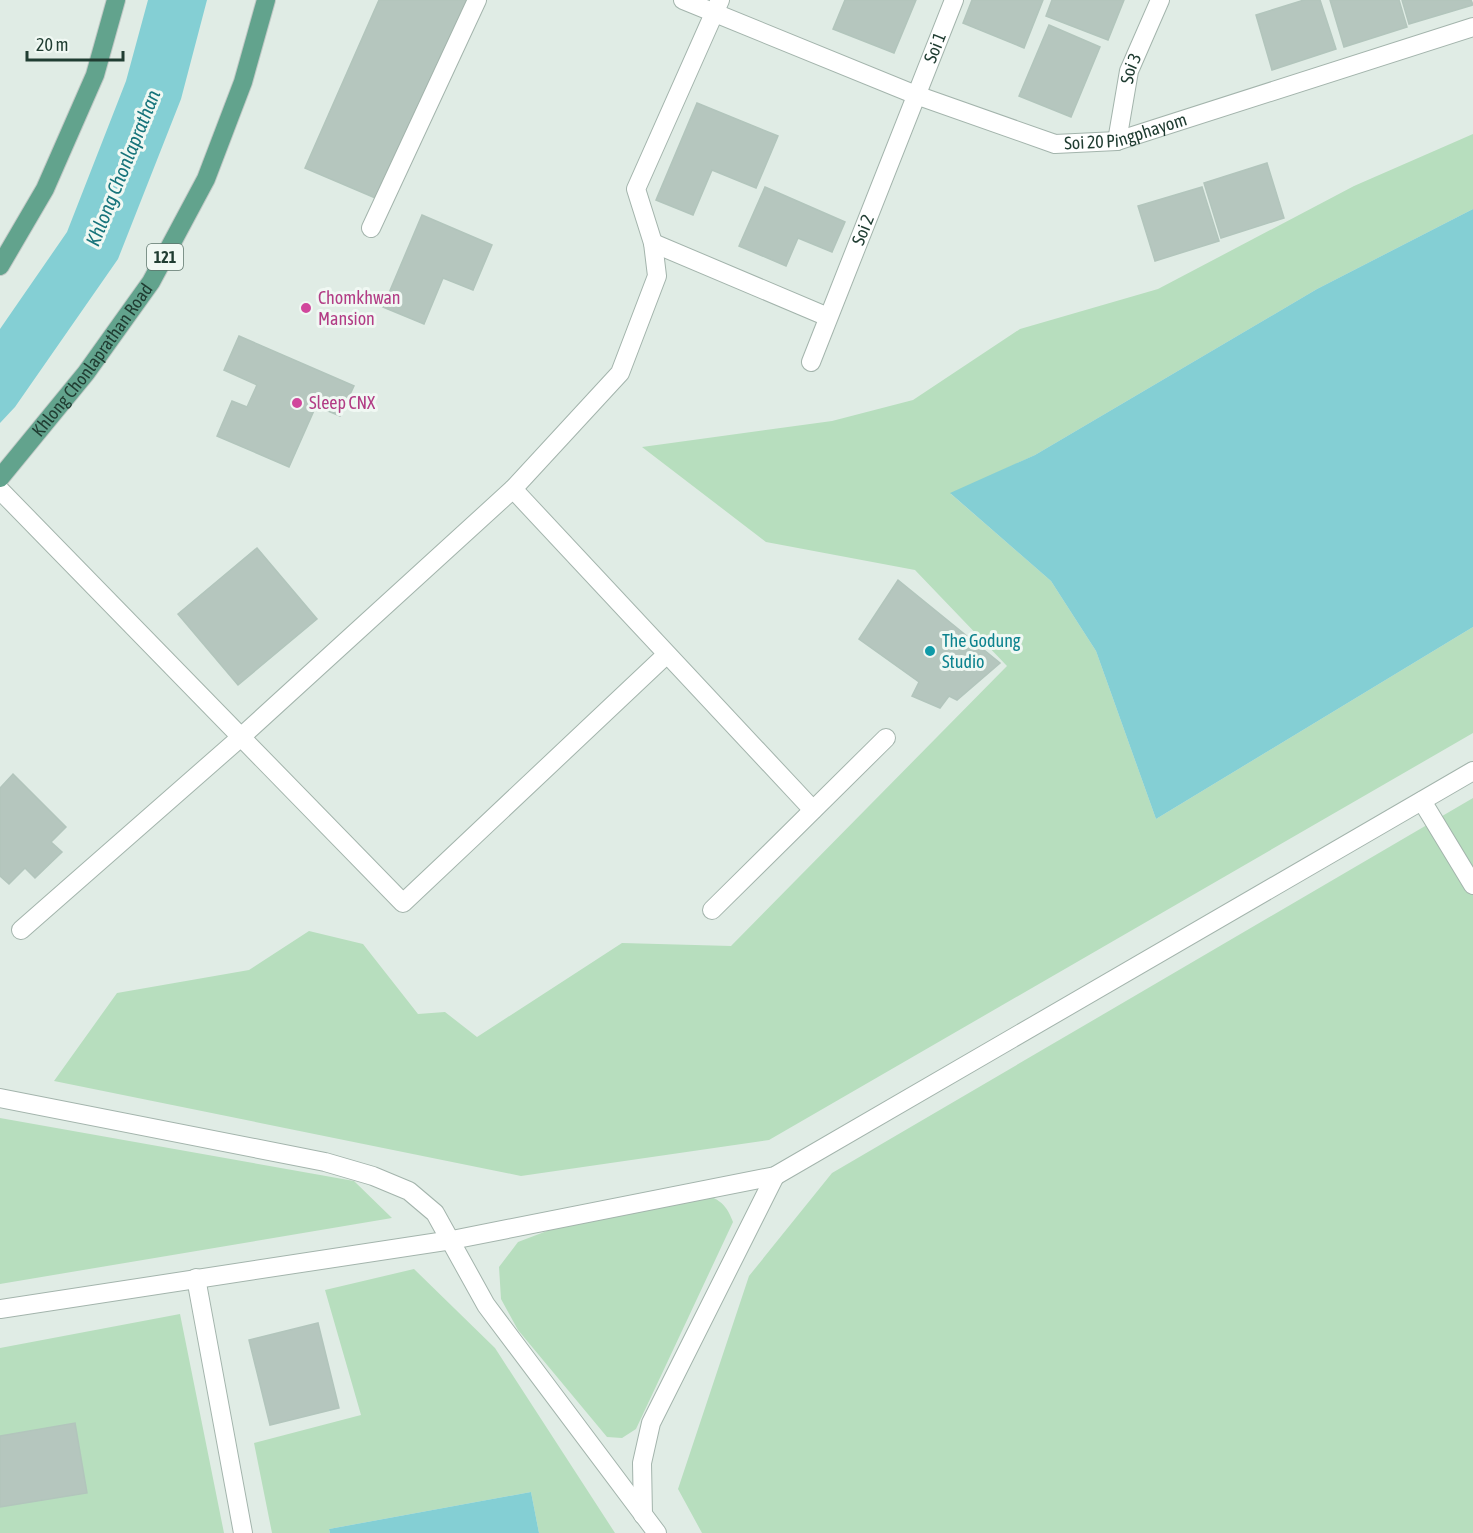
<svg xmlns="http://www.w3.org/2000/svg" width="1473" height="1533" viewBox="0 0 1473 1533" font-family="'Asap Condensed',sans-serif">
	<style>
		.green { fill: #b7debe }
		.water { fill: #84cfd4 }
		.building { fill: #b5c6be; stroke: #b2c5bc; stroke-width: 1.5 }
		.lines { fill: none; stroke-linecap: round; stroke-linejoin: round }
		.minor-casing { stroke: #a3b4ac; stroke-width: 20 }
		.major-casing { stroke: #c1c9c6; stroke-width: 20 }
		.minor { stroke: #fff; stroke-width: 18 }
		.major { stroke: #62a38d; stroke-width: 18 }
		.hotel-dot { fill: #d1479c; stroke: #f0f8f3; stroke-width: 2 }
		.culture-dot { fill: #0f9aa8; stroke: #f0f8f3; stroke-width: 2 }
		.labels { text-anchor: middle; stroke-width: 6; stroke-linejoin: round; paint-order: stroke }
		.shield { fill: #f0f8f3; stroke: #5e756c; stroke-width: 1.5 }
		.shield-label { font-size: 16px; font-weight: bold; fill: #203d32 }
		.street-label { font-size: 18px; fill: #203d32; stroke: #f0f8f3 }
		.hotel-label { font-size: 18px; fill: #b23c85; stroke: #f0f8f3; text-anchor: start }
		.culture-label { font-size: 18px; fill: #0d838f; stroke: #f0f8f3; text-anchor: start }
		.water-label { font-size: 20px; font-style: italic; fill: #17747b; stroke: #f0f8f3 }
	</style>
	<rect width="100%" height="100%" fill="#e0ece5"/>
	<!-- green -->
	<path class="green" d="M 1473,134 L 1473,209 L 1317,289 L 1035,455 L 951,494 L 1051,581 L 1096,651 L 1156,819 L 1473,627 L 1473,733 L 769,1140 L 521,1176 L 54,1081 L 117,993 L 249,970 L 309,931 L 363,944 L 418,1014 L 445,1012 L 477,1037 L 622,943 L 731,946 L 1007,666 L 915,570 L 766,542 L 642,447 L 832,421 L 913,400 L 1020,329 L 1158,289 L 1354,186 Z
		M 1473,798 L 1473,1533 L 702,1533 L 678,1489 L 749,1276 L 832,1173 Z
		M 0,1118 L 354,1181 L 392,1218 L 0,1284 Z
		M 696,1192 C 716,1197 726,1202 733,1222 L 636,1429 L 622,1438 L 607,1437 L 518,1330 L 501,1299 L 499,1267 L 518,1242 L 560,1226 Z
		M 414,1269 L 495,1348 L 615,1533 L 539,1533 L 531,1492 L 329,1529 L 330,1533 L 272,1533 L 254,1443 L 361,1415 L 325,1290 Z
		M 180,1314 L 224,1533 L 0,1533 L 0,1348 Z"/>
	<!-- water -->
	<path class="water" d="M 148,0 L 207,0 L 181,99 L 118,259 L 15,407 L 0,423 L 0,329 L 67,232 L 126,81 Z
		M 1473,209 L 1473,627 L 1156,819 L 1096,651 L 1051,581 L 950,493 L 1035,455 L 1317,289 Z
		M 531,1492 L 539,1533 L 330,1533 L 329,1529 Z"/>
	<!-- building -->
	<path class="building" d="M 379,0 L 467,0 L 380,200 L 305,168 Z
		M 845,0 L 916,0 L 894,53 L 833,29 Z
		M 972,0 L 1043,0 L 1024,48 L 963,23 Z
		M 1052,0 L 1124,0 L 1108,40 L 1046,16 Z
		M 1304,0 L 1320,0 L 1336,49 L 1272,70 L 1256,15 Z
		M 1330,0 L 1399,0 L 1407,27 L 1344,47 Z
		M 1402,0 L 1471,0 L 1473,5 L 1409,24 Z
		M 1049,25 L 1100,47 L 1071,117 L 1019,96 Z
		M 697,103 L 778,136 L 756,188 L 712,170 L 693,215 L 656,200 Z
		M 1267,163 L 1284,218 L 1221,238 L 1204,183 Z
		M 765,187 L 845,222 L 832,252 L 798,238 L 786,266 L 739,246 Z
		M 1202,187 L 1219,241 L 1155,261 L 1138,206 Z
		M 422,215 L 492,245 L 473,290 L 443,278 L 424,324 L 383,307 Z
		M 239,336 L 354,386 L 340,416 L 316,406 L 289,467 L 217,436 L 232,401 L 247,407 L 257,385 L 224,370 Z
		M 257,548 L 317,619 L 238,685 L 178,614 Z
		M 898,580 L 1000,663 L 957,700 L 949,696 L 940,708 L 912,696 L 919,682 L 859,639 Z
		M 13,774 L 66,827 L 51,842 L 62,852 L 35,878 L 25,868 L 9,884 L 0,876 L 0,788 Z
		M 318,1323 L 339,1408 L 270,1425 L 249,1340 Z
		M 75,1423 L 87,1493 L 0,1507 L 0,1436 Z"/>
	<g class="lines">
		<defs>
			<g id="minor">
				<path id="s1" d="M 683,0 L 916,95 L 1055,144 L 1117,141 L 1473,27"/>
				<path id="s2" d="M 1117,141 L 1129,71 L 1160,0"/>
				<path d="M 371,228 L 477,0"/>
				<path d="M 653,243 L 828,317"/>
				<path id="s3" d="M 811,362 L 954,0"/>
				<path d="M 513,489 L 813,810"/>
				<path d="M 0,490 L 403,903 L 666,655"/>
				<path d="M 1422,801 L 1473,885"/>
				<path d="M 712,910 L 886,738"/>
				<path d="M 21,930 L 241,737 L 513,489 L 620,373 L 657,276 L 653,243 L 636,189 L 720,0"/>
				<path d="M 0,1098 L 325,1162 L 373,1176 L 409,1191 L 435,1213 L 486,1305 L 657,1533"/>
				<path d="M 196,1278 L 243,1533"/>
				<path d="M 0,1309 L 452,1240 L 775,1176 L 1473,771"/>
				<path d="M 643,1515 L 642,1463 L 651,1423 L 775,1176"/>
			</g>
			<g id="major">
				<path d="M 0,266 L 45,189 L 95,75 L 116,0"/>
				<path id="s4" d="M 0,478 L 86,373 L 151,282 L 206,179 L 243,82 L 266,0"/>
			</g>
		</defs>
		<!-- minor casing -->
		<use href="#minor" class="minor-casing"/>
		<!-- major casing -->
		<use href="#major" class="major-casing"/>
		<!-- minor -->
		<use href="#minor" class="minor"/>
		<!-- major -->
		<use href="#major" class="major"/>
	</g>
	<!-- markers -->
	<g class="hotel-dot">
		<circle cx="306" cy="308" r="6"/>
		<circle cx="297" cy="403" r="6"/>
	</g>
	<circle class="culture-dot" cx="930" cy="651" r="6"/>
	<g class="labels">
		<!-- shield labels -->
		<rect class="shield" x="147" y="244" width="36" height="26" rx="4.5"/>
		<g class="shield-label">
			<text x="165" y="263">121</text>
		</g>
		<!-- street labels -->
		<g class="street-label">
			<text dy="6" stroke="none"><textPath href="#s3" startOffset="338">Soi 1</textPath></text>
			<text dy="6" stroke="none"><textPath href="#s2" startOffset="74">Soi 3</textPath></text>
			<text dy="6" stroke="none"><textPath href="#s1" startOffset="471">Soi 20 Pingphayom</textPath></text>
			<text dy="6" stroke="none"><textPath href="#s3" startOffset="142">Soi 2</textPath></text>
			<text dy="6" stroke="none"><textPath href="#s4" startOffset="150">Khlong Chonlaprathan Road</textPath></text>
		</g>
		<!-- hotel labels -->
		<g class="hotel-label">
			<text x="318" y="304">Chomkhwan<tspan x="318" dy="21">Mansion</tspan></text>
			<text x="309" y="409">Sleep CNX</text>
		</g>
		<!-- culture labels -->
		<g class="culture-label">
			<text x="942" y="647">The Godung<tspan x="942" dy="21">Studio</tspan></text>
		</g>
		<!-- water labels -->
		<g class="water-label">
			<text transform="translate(123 168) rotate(-68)" y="7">Khlong Chonlaprathan</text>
		</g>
	</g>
	<!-- scale -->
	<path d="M27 51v9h96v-9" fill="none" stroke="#203d32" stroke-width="3"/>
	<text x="36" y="51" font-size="18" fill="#203d32" stroke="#f0f8f3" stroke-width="4.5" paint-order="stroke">20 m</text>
</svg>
